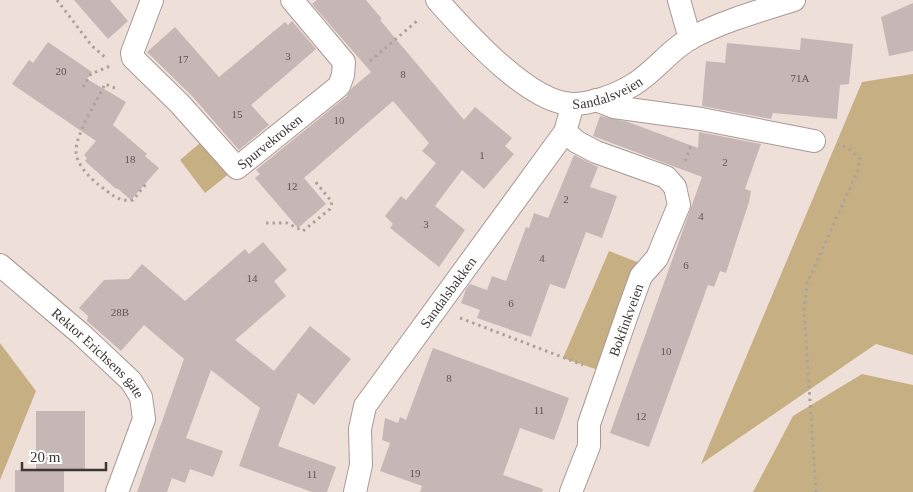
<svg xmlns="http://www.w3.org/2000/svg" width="913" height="492" viewBox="0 0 913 492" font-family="Georgia,serif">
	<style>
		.green { fill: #c6b083 }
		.building { fill: #c7b6b6 }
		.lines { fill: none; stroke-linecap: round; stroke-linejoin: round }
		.street-casing { stroke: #a99994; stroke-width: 24 }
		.path { stroke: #aea19d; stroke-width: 3; stroke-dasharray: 2.5 4; stroke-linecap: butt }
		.street { stroke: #fff; stroke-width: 22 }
		.labels { text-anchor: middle; stroke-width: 4; stroke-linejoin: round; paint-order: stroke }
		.number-label { font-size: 11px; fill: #5f5654 }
		.street-label { font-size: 14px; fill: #3c3634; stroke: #fff }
	</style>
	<rect width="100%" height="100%" fill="#efdfd9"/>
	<!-- green -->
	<path class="green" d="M 913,74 L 913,355 L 876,344 L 701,464 L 862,82 Z
		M 200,143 L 230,173 L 205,193 L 180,160 Z
		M 609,251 L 655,269 L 607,373 L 563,358 Z
		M 0,343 L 36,391 L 0,480 Z
		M 862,374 L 913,385 L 913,492 L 753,492 L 793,416 Z"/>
	<!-- building -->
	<path class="building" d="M 74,0 L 110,0 L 128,21 L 108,39 Z
		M 317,0 L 366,0 L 382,19 L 380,20 L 464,120 L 475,107 L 512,138 L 505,146 L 514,154 L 484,189 L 462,170 L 435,206 L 465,230 L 439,267 L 390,228 L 393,224 L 385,216 L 401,196 L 406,200 L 436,163 L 422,151 L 429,143 L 393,101 L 304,178 L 326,204 L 298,228 L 255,178 L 260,174 L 256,170 L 347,96 L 352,88 L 371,72 L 312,4 Z
		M 913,3 L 913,51 L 889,56 L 881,17 Z
		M 292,21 L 316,49 L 251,105 L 269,125 L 239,150 L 192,96 L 147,52 L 175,27 L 219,77 L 285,22 L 288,25 Z
		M 801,38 L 853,44 L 849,84 L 840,85 L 837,119 L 773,113 L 771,119 L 702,106 L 706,61 L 725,63 L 727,43 L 800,50 Z
		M 48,42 L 92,72 L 87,79 L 126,102 L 113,125 L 147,154 L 145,156 L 159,168 L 131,200 L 117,188 L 116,189 L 85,161 L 87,158 L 84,155 L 96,141 L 12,84 L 29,60 L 33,63 Z
		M 600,116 L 628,122 L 698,148 L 699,132 L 761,144 L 745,189 L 751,191 L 749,202 L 726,273 L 720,271 L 714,287 L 708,285 L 649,447 L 610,433 L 702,177 L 593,136 Z
		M 574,155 L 598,167 L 590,187 L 617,196 L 602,238 L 586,232 L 565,289 L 550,284 L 531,337 L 477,318 L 480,310 L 461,303 L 466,289 L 470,284 L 487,290 L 492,276 L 506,281 L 526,227 L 529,228 L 534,213 L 548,218 Z
		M 263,242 L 287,270 L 274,281 L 286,296 L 235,340 L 274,371 L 310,326 L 351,359 L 314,405 L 298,393 L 278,446 L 336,467 L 327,492 L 312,492 L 239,466 L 260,408 L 211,370 L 186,438 L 223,451 L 213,477 L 190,469 L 185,483 L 172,478 L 167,492 L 137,492 L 184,359 L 144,325 L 121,351 L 87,321 L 88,316 L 79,308 L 104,280 L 129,279 L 142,264 L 185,301 L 245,249 L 249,254 Z
		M 433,348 L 569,398 L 554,440 L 520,428 L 503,475 L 543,489 L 542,492 L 420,492 L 422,486 L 380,471 L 390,443 L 382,440 L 385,418 L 398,423 L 400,417 L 406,420 Z
		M 36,411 L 85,411 L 85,471 L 64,471 L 64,492 L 15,492 L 15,470 L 36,470 Z"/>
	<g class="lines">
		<defs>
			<g id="street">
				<path id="s1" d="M 152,0 L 132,53 L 133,58 L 180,104 L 237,168 L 339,86 L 343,75 L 344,62 L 292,0"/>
				<path id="s2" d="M 437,0 C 465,31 529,104 573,104 C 591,104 616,95 631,86 C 653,74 669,50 691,38 C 723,21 759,11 794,0"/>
				<path d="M 679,0 L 690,39"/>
				<path d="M 596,100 L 614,107 L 701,119 L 814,141"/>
				<path d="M 565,132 L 577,142 L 596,152 L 666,177 L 675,187 L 679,205 L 657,258 L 641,276 L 629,309 L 589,424 L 589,446 L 571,492"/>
				<path id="s3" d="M 0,265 L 81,334 L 131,381 L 141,397 L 144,419 L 117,492"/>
				<path id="s4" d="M 355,492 L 361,465 L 360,429 L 365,406 L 565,132 L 573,104"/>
			</g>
		</defs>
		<!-- street casing -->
		<use href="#street" class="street-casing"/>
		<!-- path -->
		<path class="path" d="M 57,0 L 92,46 L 106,58
			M 370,61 L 417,21
			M 83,87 L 91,74 L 110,66
			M 115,88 L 105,84 C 97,101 76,133 76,151 C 76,164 90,178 99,185 C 111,194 118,202 133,200 L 146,184
			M 685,161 L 692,143
			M 266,223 L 287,223 L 303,231 L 330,209 L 332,202 L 314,180
			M 460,318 L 583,365
			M 816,492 L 804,311 L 807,284 L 858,170 L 860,159 L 847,147 L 838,145"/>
		<!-- street -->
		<use href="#street" class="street"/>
	</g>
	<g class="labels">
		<!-- number labels -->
		<g class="number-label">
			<text x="288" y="60">3</text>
			<text x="183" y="63">17</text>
			<text x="61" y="75">20</text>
			<text x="403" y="78">8</text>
			<text x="800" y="82">71A</text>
			<text x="237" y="118">15</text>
			<text x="339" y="124">10</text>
			<text x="482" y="159">1</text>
			<text x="130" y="163">18</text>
			<text x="725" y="166">2</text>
			<text x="292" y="190">12</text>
			<text x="566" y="203">2</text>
			<text x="701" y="220">4</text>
			<text x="426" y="228">3</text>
			<text x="542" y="262">4</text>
			<text x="686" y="269">6</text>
			<text x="252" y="282">14</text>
			<text x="511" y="307">6</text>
			<text x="120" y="316">28B</text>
			<text x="666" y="355">10</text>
			<text x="449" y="382">8</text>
			<text x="539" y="414">11</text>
			<text x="641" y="420">12</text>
			<text x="415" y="477">19</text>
			<text x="312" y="478">11</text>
		</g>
		<!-- street labels -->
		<g class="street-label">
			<text dy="5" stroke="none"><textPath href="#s2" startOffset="211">Sandalsveien</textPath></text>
			<text dy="5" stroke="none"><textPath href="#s1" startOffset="255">Spurvekroken</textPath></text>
			<text dy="5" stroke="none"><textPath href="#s4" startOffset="228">Sandalsbakken</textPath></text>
			<text transform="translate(626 320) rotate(-70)" y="5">Bokfinkveien</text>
			<text dy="5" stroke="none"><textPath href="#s3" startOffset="132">Rektor Erichsens gate</textPath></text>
		</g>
	</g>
	<!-- scale -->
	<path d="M22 462v8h84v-8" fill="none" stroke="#3c3634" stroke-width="2.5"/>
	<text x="30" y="462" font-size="15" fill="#3c3634" stroke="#ffffff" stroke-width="4" paint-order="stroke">20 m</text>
</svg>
